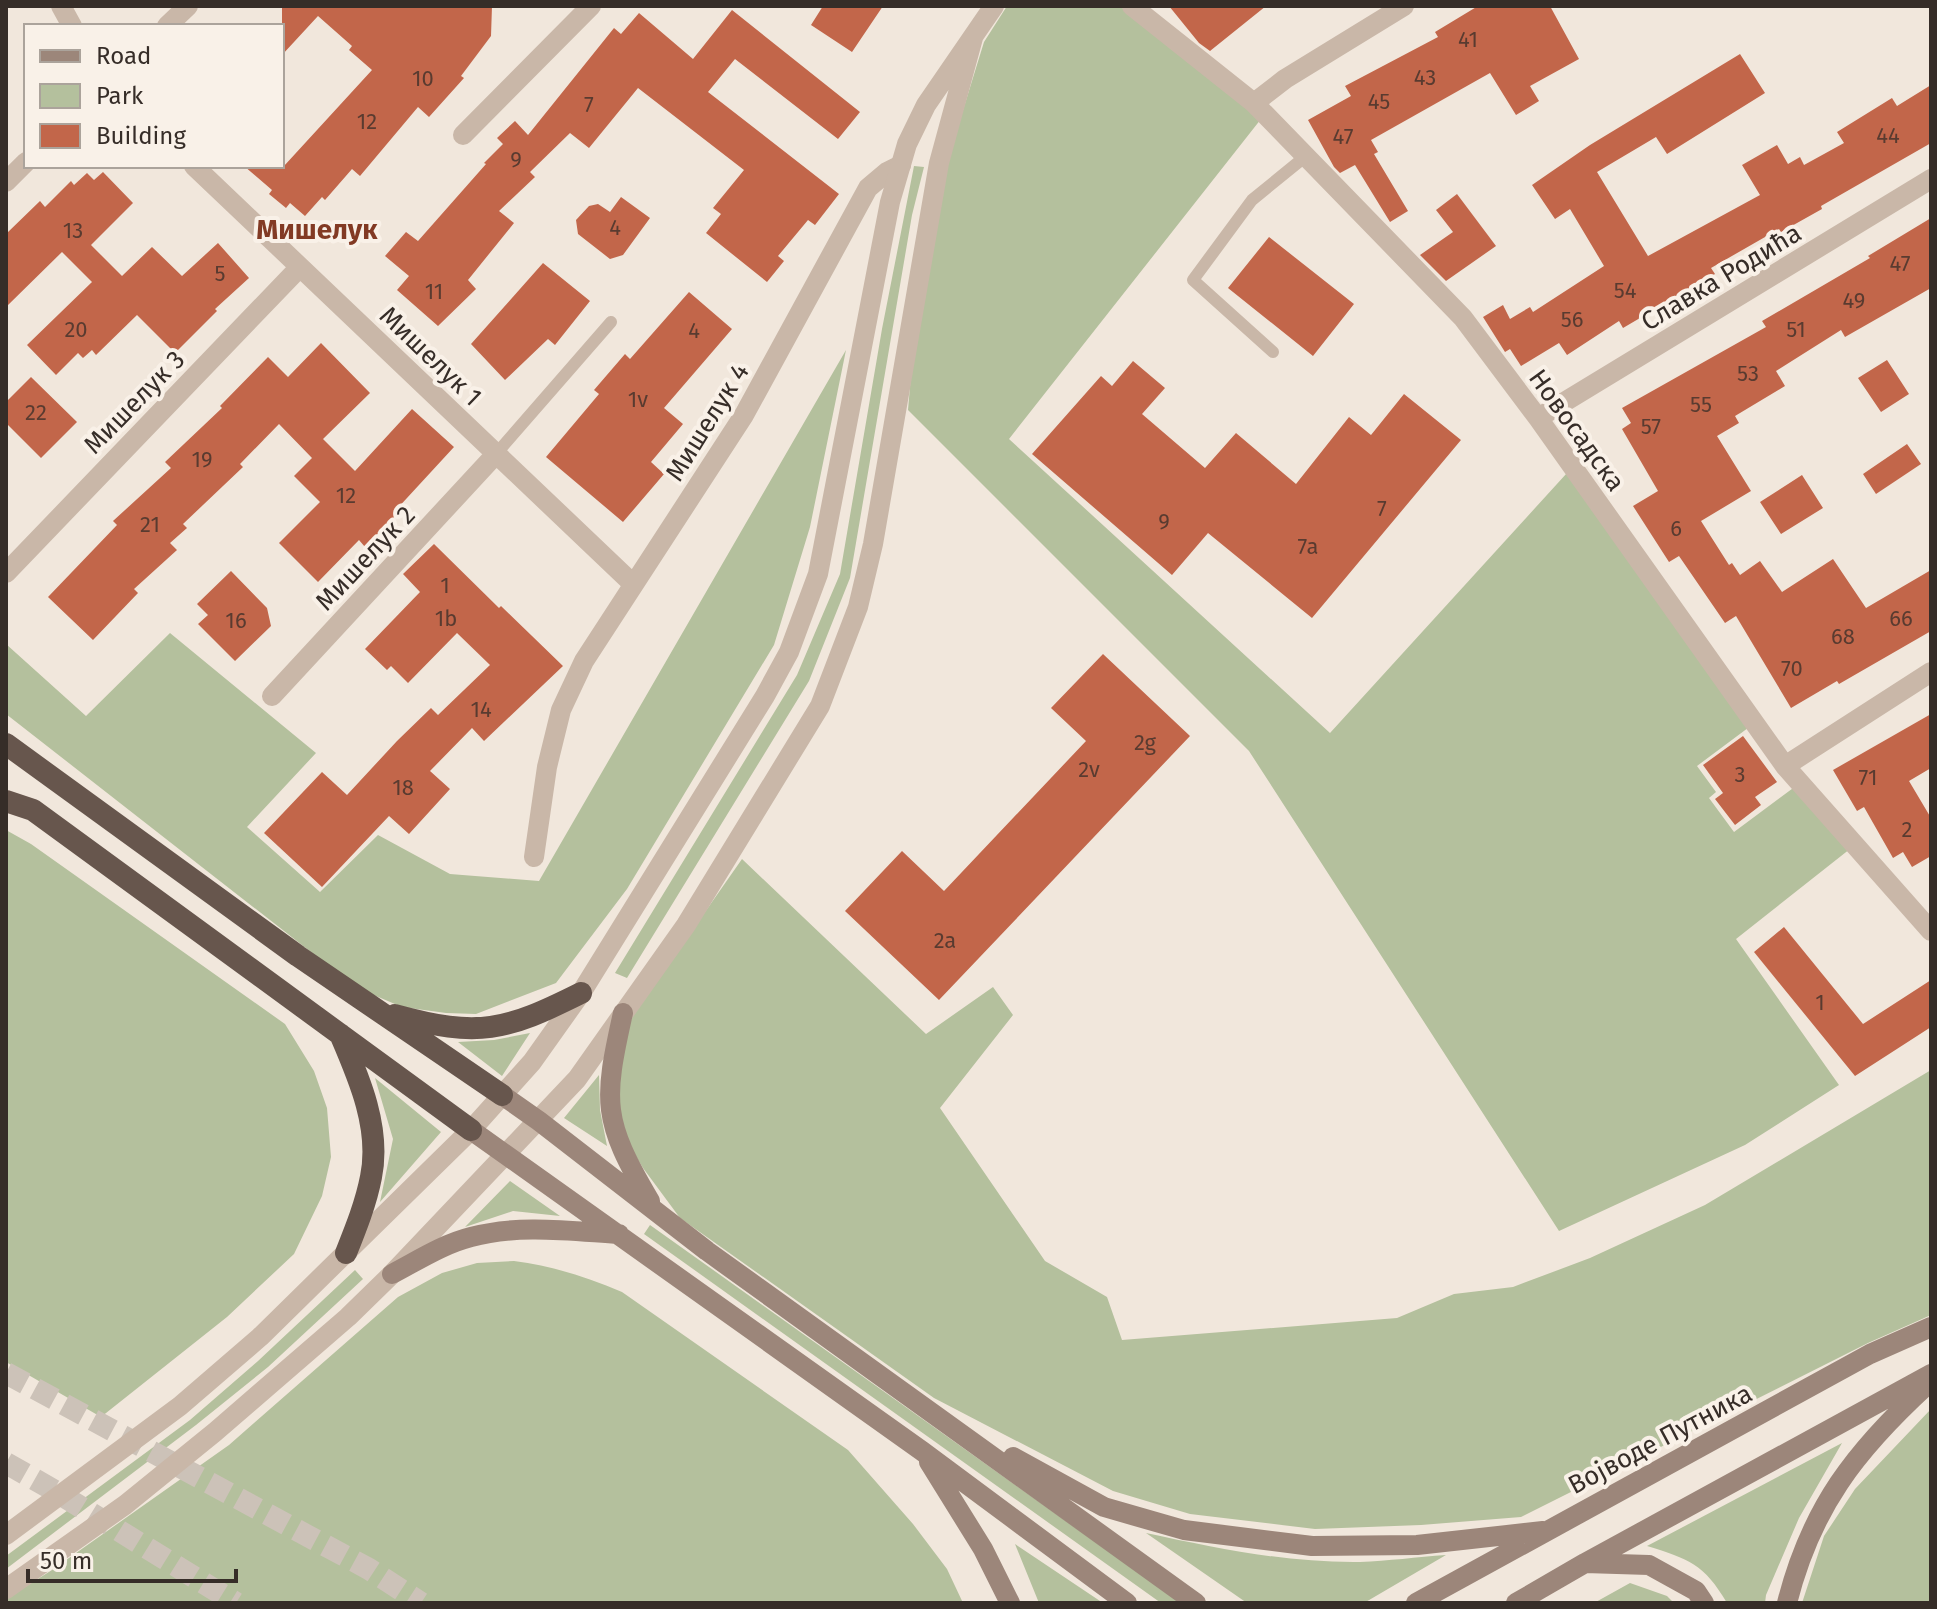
<svg xmlns="http://www.w3.org/2000/svg" width="1937" height="1609" viewBox="0 0 1937 1609" font-family="'Fira Sans',sans-serif">
	<style>
		.green { fill: #b4c09d }
		.building { fill: #c2664a }
		.lines { fill: none; stroke-linecap: round; stroke-linejoin: round }
		.trunk-tunnel { stroke: #ccc2b8; stroke-width: 22; stroke-dasharray: 22 11; stroke-linecap: butt }
		.service { stroke: #c9b7a8; stroke-width: 12 }
		.minor { stroke: #c9b7a8; stroke-width: 20 }
		.tertiary { stroke: #c9b7a8; stroke-width: 20 }
		.secondary { stroke: #9c867a; stroke-width: 20 }
		.trunk { stroke: #67564d; stroke-width: 22 }
		.labels { text-anchor: middle; stroke-width: 8; stroke-linejoin: round; paint-order: stroke }
		.number-label { font-size: 22px; fill: #593b30 }
		.street-label { font-size: 26px; fill: #362d28; stroke: #f9f1e8 }
		.neighbourhood-label { font-size: 28px; font-weight: bold; fill: #823a24; stroke: #f9f1e8 }
	</style>
	<rect width="100%" height="100%" fill="#f1e7dc"/>
	<!-- green -->
	<path class="green" d="M 1007,6 L 1120,6 L 1261,119 L 1009,439 L 1330,733 L 1577,462 L 1760,719 L 1697,766 L 1716,792 L 1709,798 L 1734,832 L 1804,780 L 1855,845 L 1736,939 L 1839,1085 L 1745,1145 L 1559,1231 L 1249,751 L 908,410 L 916,316 L 947,162 L 984,42 Z
		M 914,166 L 924,167 L 912,215 L 850,578 L 809,681 L 627,978 L 615,973 L 797,675 L 840,574 L 882,329 Z
		M 846,350 L 810,527 L 774,645 L 627,889 L 556,983 L 476,1014 L 446,1013 L 402,1007 L 357,988 L 6,714 L 6,644 L 86,716 L 170,633 L 316,753 L 247,827 L 320,892 L 378,835 L 450,874 L 539,881 Z
		M 6,830 L 31,844 L 285,1024 L 314,1071 L 327,1108 L 331,1157 L 322,1196 L 294,1254 L 227,1317 L 101,1417 L 6,1362 Z
		M 742,859 L 926,1034 L 993,987 L 1013,1015 L 940,1108 L 1045,1261 L 1107,1297 L 1122,1340 L 1397,1318 L 1454,1294 L 1513,1287 L 1590,1258 L 1705,1205 L 1931,1070 L 1931,1315 L 1868,1343 L 1521,1517 L 1421,1525 L 1315,1529 L 1190,1514 L 1113,1491 L 934,1398 L 680,1218 L 643,1168 L 621,1131 L 617,1060 L 633,1015 Z
		M 530,1033 L 502,1076 L 458,1042 L 494,1040 Z
		M 599,1075 L 600,1110 L 607,1146 L 564,1118 Z
		M 375,1078 L 441,1132 L 380,1202 L 393,1139 Z
		M 510,1181 L 560,1216 L 513,1211 L 465,1227 Z
		M 650,1225 L 1181,1603 L 1161,1603 L 644,1234 Z
		M 514,1261 C 553,1266 586,1277 622,1292 L 848,1450 L 913,1524 L 947,1569 L 963,1603 L 6,1603 L 6,1599 L 52,1570 L 229,1445 L 398,1297 L 442,1273 L 477,1263 Z
		M 355,1270 L 363,1279 L 268,1367 L 196,1425 L 6,1569 L 6,1556 L 190,1420 L 258,1361 Z
		M 1931,1409 L 1931,1603 L 1802,1603 L 1824,1536 L 1855,1489 Z
		M 1842,1443 L 1799,1518 L 1766,1595 L 1765,1603 L 1727,1603 C 1704,1564 1689,1559 1647,1546 Z
		M 1146,1533 C 1216,1548 1287,1563 1360,1562 C 1388,1561 1417,1557 1446,1555 L 1364,1603 L 1247,1603 Z
		M 1015,1544 L 1103,1603 L 1039,1603 Z
		M 1630,1583 L 1667,1596 L 1674,1603 L 1594,1603 Z"/>
	<!-- building -->
	<path class="building" d="M 282,6 L 492,6 L 491,36 L 461,76 L 464,78 L 429,117 L 418,107 L 360,176 L 352,169 L 325,200 L 322,197 L 305,216 L 290,203 L 286,208 L 269,194 L 272,190 L 244,166 L 284,166 L 372,70 L 349,50 L 352,46 L 318,16 L 282,55 Z
		M 823,6 L 883,6 L 852,52 L 811,25 Z
		M 1169,6 L 1266,6 L 1210,51 L 1199,43 Z
		M 1478,6 L 1550,6 L 1579,59 L 1530,86 L 1539,101 L 1516,115 L 1490,73 L 1371,140 L 1378,152 L 1374,154 L 1408,211 L 1390,222 L 1355,165 L 1340,173 L 1334,167 L 1308,120 L 1351,96 L 1345,86 L 1438,37 L 1435,32 Z
		M 732,10 L 860,112 L 838,139 L 735,59 L 708,92 L 839,194 L 815,225 L 808,220 L 778,256 L 784,261 L 767,282 L 706,233 L 721,214 L 713,208 L 744,170 L 638,88 L 589,148 L 570,133 L 530,172 L 535,177 L 499,211 L 514,223 L 468,280 L 476,289 L 438,326 L 397,290 L 409,276 L 385,256 L 406,232 L 418,241 L 486,164 L 484,163 L 503,144 L 497,138 L 515,121 L 528,135 L 614,28 L 621,34 L 639,13 L 693,59 Z
		M 1740,54 L 1765,93 L 1667,154 L 1656,137 L 1597,172 L 1648,256 L 1760,195 L 1742,165 L 1777,145 L 1788,164 L 1800,157 L 1804,165 L 1844,143 L 1837,132 L 1892,98 L 1897,106 L 1931,85 L 1931,143 L 1821,206 L 1822,209 L 1781,232 L 1779,229 L 1711,268 L 1715,274 L 1623,328 L 1619,321 L 1567,355 L 1559,343 L 1521,366 L 1510,349 L 1505,352 L 1483,317 L 1503,305 L 1510,319 L 1530,307 L 1533,312 L 1604,266 L 1570,209 L 1555,219 L 1532,185 L 1590,145 Z
		M 103,172 L 133,203 L 91,245 L 122,276 L 152,247 L 182,276 L 218,243 L 249,278 L 215,309 L 217,311 L 175,353 L 137,315 L 96,355 L 92,350 L 83,358 L 78,353 L 56,375 L 27,345 L 92,282 L 62,252 L 6,307 L 6,234 L 40,201 L 45,207 L 71,181 L 74,185 L 87,173 L 94,180 Z
		M 1457,194 L 1496,246 L 1446,281 L 1420,255 L 1453,232 L 1436,210 Z
		M 621,197 L 650,218 L 623,255 L 610,259 L 578,234 L 576,220 L 589,206 L 598,204 L 610,212 Z
		M 1931,218 L 1931,288 L 1845,337 L 1841,330 L 1776,371 L 1785,386 L 1735,416 L 1739,423 L 1717,436 L 1751,491 L 1701,521 L 1729,565 L 1732,563 L 1740,575 L 1760,561 L 1782,592 L 1833,559 L 1866,608 L 1931,570 L 1931,631 L 1839,684 L 1837,681 L 1791,708 L 1736,616 L 1725,623 L 1679,556 L 1669,562 L 1633,506 L 1658,491 L 1622,429 L 1631,423 L 1622,408 L 1766,327 L 1762,321 L 1870,258 L 1868,256 Z
		M 1269,237 L 1354,304 L 1313,356 L 1228,288 Z
		M 543,263 L 590,301 L 555,345 L 548,339 L 505,380 L 471,344 Z
		M 689,292 L 732,329 L 664,408 L 683,424 L 651,462 L 664,474 L 623,522 L 546,457 L 599,394 L 594,390 L 625,354 L 630,359 Z
		M 321,343 L 370,393 L 323,439 L 355,471 L 412,409 L 454,447 L 395,511 L 398,513 L 365,547 L 359,540 L 318,582 L 279,543 L 320,502 L 294,476 L 312,458 L 279,424 L 240,464 L 243,467 L 183,524 L 187,528 L 170,543 L 177,550 L 134,589 L 138,593 L 93,640 L 48,597 L 117,525 L 113,521 L 171,468 L 165,462 L 222,408 L 220,406 L 268,357 L 288,377 Z
		M 1887,360 L 1909,394 L 1881,412 L 1858,378 Z
		M 1133,361 L 1165,388 L 1142,414 L 1205,468 L 1236,433 L 1296,484 L 1349,417 L 1371,435 L 1404,394 L 1461,440 L 1312,618 L 1208,533 L 1172,575 L 1032,454 L 1101,376 L 1112,386 Z
		M 31,377 L 77,422 L 41,458 L 6,423 L 6,402 Z
		M 1907,444 L 1921,464 L 1876,494 L 1863,474 Z
		M 1802,475 L 1823,508 L 1781,534 L 1760,502 Z
		M 434,544 L 499,608 L 501,606 L 563,666 L 484,741 L 472,728 L 430,771 L 450,789 L 409,834 L 389,816 L 322,887 L 264,833 L 322,772 L 347,795 L 397,741 L 431,708 L 438,715 L 490,665 L 457,633 L 408,683 L 391,666 L 387,670 L 365,649 L 420,592 L 403,574 Z
		M 231,571 L 267,608 L 271,626 L 235,661 L 198,624 L 208,615 L 197,604 Z
		M 1103,654 L 1190,736 L 939,1000 L 845,911 L 902,851 L 944,891 L 1086,741 L 1051,708 Z
		M 1931,714 L 1931,768 L 1909,781 L 1931,818 L 1931,856 L 1912,867 L 1903,852 L 1893,858 L 1864,807 L 1857,811 L 1833,770 Z
		M 1743,736 L 1777,782 L 1755,797 L 1761,805 L 1735,825 L 1715,799 L 1723,793 L 1703,765 Z
		M 1784,927 L 1863,1024 L 1931,980 L 1931,1027 L 1855,1076 L 1754,952 Z"/>
	<g class="lines">
		<!-- trunk-tunnel -->
		<path class="trunk-tunnel" d="M 6,1373 L 369,1569 L 421,1603
			M 6,1463 L 55,1491 L 236,1603"/>
		<!-- service -->
		<path class="service" d="M 1273,352 L 1193,280 L 1252,200 L 1306,156
			M 496,454 L 611,322"/>
		<!-- minor -->
		<path class="minor" d="M 61,6 L 72,26
			M 1132,6 L 1254,103 L 1463,318 L 1538,418 L 1785,766 L 1931,931
			M 167,26 L 188,6
			M 1254,103 L 1285,79 L 1404,6
			M 463,135 L 591,6
			M 194,166 L 633,584
			M 6,182 L 26,162
			M 1538,418 L 1931,179
			M 6,573 L 300,267
			M 272,696 L 496,454
			M 1785,766 L 1931,672
			M 534,857 L 547,767 L 561,710 L 584,661 L 744,415 L 868,188 L 887,172 L 901,165"/>
		<!-- tertiary -->
		<path class="tertiary" d="M 6,1535 L 180,1406 L 260,1337 L 471,1130 L 532,1062 L 581,993 L 765,696 L 789,652 L 818,574 L 890,202 L 907,144 L 926,105 L 994,6
			M 6,1589 L 125,1505 L 215,1432 L 348,1317 L 392,1274 L 577,1079 L 686,925 L 820,706 L 858,607 L 873,544 L 939,163 L 973,38"/>
		<!-- secondary -->
		<path class="secondary" d="M 623,1013 C 603,1102 602,1120 650,1201
			M 502,1095 L 539,1121 L 707,1251 L 1196,1603
			M 471,1130 L 922,1451 L 1127,1603
			M 392,1274 C 417,1261 443,1244 471,1237 C 519,1224 570,1231 619,1234
			M 1013,1457 L 1104,1507 L 1184,1530 L 1312,1546 L 1417,1545 L 1543,1531
			M 929,1462 L 983,1549 L 1010,1603
			M 1585,1563 L 1649,1565 L 1696,1591 L 1704,1603
			M 1416,1603 L 1870,1354 L 1931,1327
			M 1516,1603 L 1585,1563 L 1931,1374
			M 1787,1603 C 1811,1508 1855,1451 1927,1385"/>
		<!-- trunk -->
		<path class="trunk" d="M 6,744 L 298,956 L 502,1095
			M 6,801 L 33,810 L 471,1130
			M 395,1015 C 479,1038 505,1031 581,993
			M 340,1034 C 359,1078 381,1128 371,1177 C 366,1203 356,1228 346,1253"/>
	</g>
	<g class="labels">
		<!-- number labels -->
		<g class="number-label">
			<text x="1468" y="47">41</text>
			<text x="1425" y="85">43</text>
			<text x="423" y="86">10</text>
			<text x="1379" y="109">45</text>
			<text x="589" y="112">7</text>
			<text x="367" y="129">12</text>
			<text x="1888" y="143">44</text>
			<text x="1343" y="144">47</text>
			<text x="516" y="167">9</text>
			<text x="615" y="235">4</text>
			<text x="73" y="238">13</text>
			<text x="1900" y="271">47</text>
			<text x="220" y="281">5</text>
			<text x="1625" y="298">54</text>
			<text x="434" y="299">11</text>
			<text x="1854" y="308">49</text>
			<text x="1572" y="327">56</text>
			<text x="76" y="337">20</text>
			<text x="1796" y="337">51</text>
			<text x="694" y="338">4</text>
			<text x="1748" y="381">53</text>
			<text x="638" y="407">1v</text>
			<text x="1701" y="412">55</text>
			<text x="36" y="420">22</text>
			<text x="1651" y="434">57</text>
			<text x="202" y="467">19</text>
			<text x="346" y="503">12</text>
			<text x="1382" y="516">7</text>
			<text x="1164" y="529">9</text>
			<text x="150" y="532">21</text>
			<text x="1676" y="536">6</text>
			<text x="1308" y="554">7a</text>
			<text x="445" y="593">1</text>
			<text x="446" y="626">1b</text>
			<text x="1901" y="626">66</text>
			<text x="236" y="628">16</text>
			<text x="1843" y="644">68</text>
			<text x="1792" y="676">70</text>
			<text x="481" y="717">14</text>
			<text x="1145" y="750">2g</text>
			<text x="1089" y="777">2v</text>
			<text x="1740" y="782">3</text>
			<text x="1868" y="785">71</text>
			<text x="403" y="795">18</text>
			<text x="1907" y="837">2</text>
			<text x="945" y="948">2a</text>
			<text x="1820" y="1010">1</text>
		</g>
		<!-- street labels -->
		<g class="street-label">
			<text transform="translate(1721 277) rotate(-31)" y="9">Славка Родића</text>
			<text transform="translate(431 356) rotate(44)" y="9">Мишелук 1</text>
			<text transform="translate(134 402) rotate(-46)" y="9">Мишелук 3</text>
			<text transform="translate(707 422) rotate(-58)" y="9">Мишелук 4</text>
			<text transform="translate(1577 430) rotate(54)" y="9">Новосадска</text>
			<text transform="translate(365 558) rotate(-47)" y="9">Мишелук 2</text>
			<text transform="translate(1660 1439) rotate(-28)" y="9">Војводе Путника</text>
		</g>
		<!-- neighbourhood labels -->
		<g class="neighbourhood-label">
			<text x="317" y="239">Мишелук</text>
		</g>
	</g>
	<!-- border -->
	<rect width="1937" height="1609" fill="none" stroke="#362d28" stroke-width="16"/>
	<!-- legend -->
	<rect x="24" y="24" width="260" height="144" fill="#f9f1e8" stroke="#aba39b" stroke-width="2"/>
	<rect x="40" y="50" width="40" height="12" fill="#9c867a" stroke="#aba39b" stroke-width="2"/>
	<text x="96" y="64" font-size="24" fill="#362d28">Road</text>
	<rect x="40" y="84" width="40" height="24" fill="#b4c09d" stroke="#aba39b" stroke-width="2"/>
	<text x="96" y="104" font-size="24" fill="#362d28">Park</text>
	<rect x="40" y="124" width="40" height="24" fill="#c2664a" stroke="#aba39b" stroke-width="2"/>
	<text x="96" y="144" font-size="24" fill="#362d28">Building</text>
	<!-- scale -->
	<path d="M28 1569v12h208v-12" fill="none" stroke="#362d28" stroke-width="4"/>
	<text x="40" y="1569" font-size="24" fill="#362d28" stroke="#f9f1e8" stroke-width="6" paint-order="stroke">50 m</text>
</svg>
